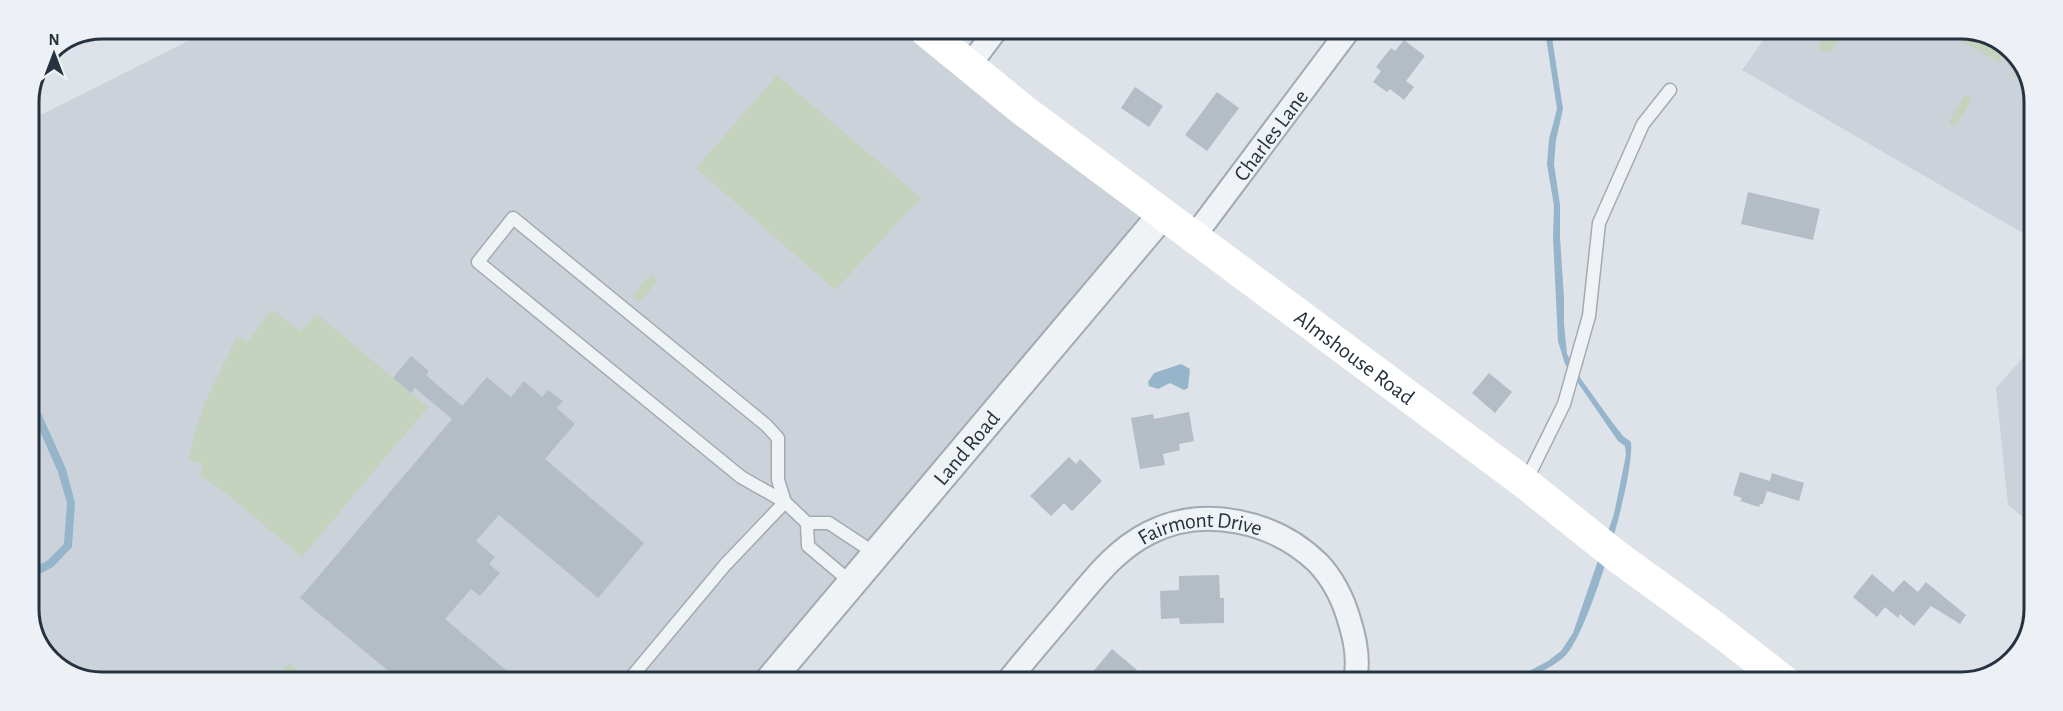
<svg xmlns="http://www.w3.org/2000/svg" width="2063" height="711" viewBox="0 0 2063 711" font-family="'Alegreya Sans',sans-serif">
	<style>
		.built { fill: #cbd2da }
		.green { fill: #c5d2be }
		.water { fill: #96b4ca }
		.building { fill: #b4bcc5 }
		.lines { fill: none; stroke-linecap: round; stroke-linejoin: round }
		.service-casing { stroke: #a2aab2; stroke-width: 15 }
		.minor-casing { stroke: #a2aab2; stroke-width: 26 }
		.tertiary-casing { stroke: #a2aab2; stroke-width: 32 }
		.service { stroke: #f0f3f6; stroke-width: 12 }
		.minor { stroke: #f0f3f6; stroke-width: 22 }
		.tertiary { stroke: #f0f3f6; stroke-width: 28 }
		.secondary { stroke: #fff; stroke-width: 32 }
		.labels { text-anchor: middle; stroke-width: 6; stroke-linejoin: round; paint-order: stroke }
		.street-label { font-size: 22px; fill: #26323f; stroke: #edf1f6 }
		.rim { fill: none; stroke: #26323f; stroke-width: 3 }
	</style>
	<rect width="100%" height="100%" fill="#dde3e8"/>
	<!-- built -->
	<path class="built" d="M 212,29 L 927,30 L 1162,215 L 772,680 L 79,679 L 44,654 L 29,614 L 29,121 Z
		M 1769,32 L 1984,32 L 2019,57 L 2034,97 L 2033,239 L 1742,70 Z
		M 2033,346 L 2031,524 L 2008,505 L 1996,388 Z"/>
	<!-- green -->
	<path class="green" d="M 1829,32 L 1844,32 L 1832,52 L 1823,52 L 1820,48 L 1820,44 Z
		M 1960,32 L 1984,32 L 1996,41 L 2002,64 L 1957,38 Z
		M 2003,46 L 2019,57 L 2030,86 L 2012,75 L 2015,69 L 2009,66 Z
		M 777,75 L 921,198 L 835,290 L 696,168 Z
		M 1965,95 L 1970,96 L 1971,101 L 1957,125 L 1952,126 L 1949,121 Z
		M 651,274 L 658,280 L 640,302 L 632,296 Z
		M 272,309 L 300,331 L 317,314 L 428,407 L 302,557 L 221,489 L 199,476 L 204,465 L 189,460 C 195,416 218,375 237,336 L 248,341 Z
		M 289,663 L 308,679 L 276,679 Z"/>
	<!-- water -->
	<path class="water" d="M 1545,31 L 1551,31 L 1563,109 L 1556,140 L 1554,164 L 1560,205 L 1560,237 L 1564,298 L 1564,324 L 1567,354 L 1581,379 L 1612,422 L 1623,436 L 1631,442 C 1635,477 1590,630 1566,655 C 1555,667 1539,670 1529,682 L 1520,682 L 1531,670 L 1548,661 L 1561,651 L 1573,633 L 1614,514 L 1626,455 L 1625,446 L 1618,441 L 1565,364 L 1558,341 L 1553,237 L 1554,206 L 1547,164 L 1549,139 L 1557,109 Z
		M 29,317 L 36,337 L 40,374 L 40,411 L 66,469 L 75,503 L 72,547 L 53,567 L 38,575 L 32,587 L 48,657 L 44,654 L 35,630 L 29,604 L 29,575 L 32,569 L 48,560 L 64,544 L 67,503 L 58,472 L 32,413 Z
		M 1181,364 L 1190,369 L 1188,388 L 1184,390 L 1170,383 L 1158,389 L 1149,386 L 1148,382 L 1154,373 Z"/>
	<!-- building -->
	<path class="building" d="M 1404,40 L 1425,56 L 1406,81 L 1414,87 L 1404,100 L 1390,89 L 1387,92 L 1373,82 L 1381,71 L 1376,67 L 1391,48 L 1395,51 Z
		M 1135,87 L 1163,106 L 1149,127 L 1121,108 Z
		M 1217,92 L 1239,108 L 1207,151 L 1185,135 Z
		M 1748,192 L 1820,209 L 1813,240 L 1741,224 Z
		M 411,356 L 429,371 L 426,375 L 462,406 L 487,377 L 511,397 L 524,381 L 542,397 L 548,390 L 563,401 L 557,408 L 575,424 L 545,459 L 644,543 L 598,598 L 499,515 L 476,541 L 495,557 L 489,564 L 500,573 L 480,596 L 471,589 L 445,619 L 518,680 L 398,679 L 300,598 L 452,419 L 415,388 L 411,393 L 393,378 Z
		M 1489,373 L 1512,392 L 1495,413 L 1472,393 Z
		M 1189,412 L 1194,441 L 1179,444 L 1180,450 L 1163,454 L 1165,465 L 1140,469 L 1131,418 L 1153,414 L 1154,419 Z
		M 1069,457 L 1076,464 L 1080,459 L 1102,481 L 1072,511 L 1064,503 L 1051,516 L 1030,496 Z
		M 1740,472 L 1770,481 L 1772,473 L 1804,483 L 1799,501 L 1767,491 L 1763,504 L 1760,504 L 1759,507 L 1740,501 L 1742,498 L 1733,495 Z
		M 1872,574 L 1893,592 L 1904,580 L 1918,592 L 1926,582 L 1966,615 L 1960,624 L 1931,606 L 1914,626 L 1900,614 L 1898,618 L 1885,607 L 1877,617 L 1853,597 Z
		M 1219,575 L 1220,598 L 1224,598 L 1224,623 L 1180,624 L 1179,618 L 1161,619 L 1160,591 L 1179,590 L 1179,576 Z
		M 1112,649 L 1137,670 L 1129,681 L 1085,681 Z"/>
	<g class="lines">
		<defs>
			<path id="service" d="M 1525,483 L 1564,404 L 1589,316 L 1599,223 L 1643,124 L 1670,90
				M 785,502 L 778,480 L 778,438 L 766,425 L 513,218 L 478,262 L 741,477 L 785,502 L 807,523 L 808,546 L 852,583
				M 807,523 L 829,523 L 876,554
				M 629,680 L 725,565 L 785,502"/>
			<g id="minor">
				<path d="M 969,66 L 996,30"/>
				<path id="s1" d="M 1193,238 L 1348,31"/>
				<path id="s2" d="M 1008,681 C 1028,656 1049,632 1070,607 C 1094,579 1115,550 1149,533 C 1204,505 1275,521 1318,563 C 1334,580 1344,601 1350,623 C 1356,642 1359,662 1355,681"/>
			</g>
			<g id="tertiary">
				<path id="s3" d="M 770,680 L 1162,215"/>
			</g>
		</defs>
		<!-- service casing -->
		<use href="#service" class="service-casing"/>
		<!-- minor casing -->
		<use href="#minor" class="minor-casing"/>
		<!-- tertiary casing -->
		<use href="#tertiary" class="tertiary-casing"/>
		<!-- service -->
		<use href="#service" class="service"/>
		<!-- minor -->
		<use href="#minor" class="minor"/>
		<!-- tertiary -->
		<use href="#tertiary" class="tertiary"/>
		<!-- secondary -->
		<path class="secondary" id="s4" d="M 925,30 L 1023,110 L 1525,483 L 1619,558 L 1717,629 L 1785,682"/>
	</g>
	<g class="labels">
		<!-- street labels -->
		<g class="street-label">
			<text dy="8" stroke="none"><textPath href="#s1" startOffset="129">Charles Lane</textPath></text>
			<text dy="8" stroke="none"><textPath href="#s4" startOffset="540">Almshouse Road</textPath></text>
			<text dy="8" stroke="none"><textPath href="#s3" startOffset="304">Land Road</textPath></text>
			<text dy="8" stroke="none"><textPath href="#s2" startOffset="258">Fairmont Drive</textPath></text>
		</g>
	</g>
	<!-- crop -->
	<path d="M0 0H2063V711H0ZM102 39H1961A63 63 0 0 1 2024 102V609A63 63 0 0 1 1961 672H102A63 63 0 0 1 39 609V102A63 63 0 0 1 102 39Z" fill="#edf1f6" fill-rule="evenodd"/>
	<path class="rim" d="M102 39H1961A63 63 0 0 1 2024 102V609A63 63 0 0 1 1961 672H102A63 63 0 0 1 39 609V102A63 63 0 0 1 102 39Z"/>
	<!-- north arrow -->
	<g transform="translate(54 54)" stroke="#edf1f6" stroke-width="4.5" paint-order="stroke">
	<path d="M0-4.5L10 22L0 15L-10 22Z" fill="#26323f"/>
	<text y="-9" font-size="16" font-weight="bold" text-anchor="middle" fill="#26323f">N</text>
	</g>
</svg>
